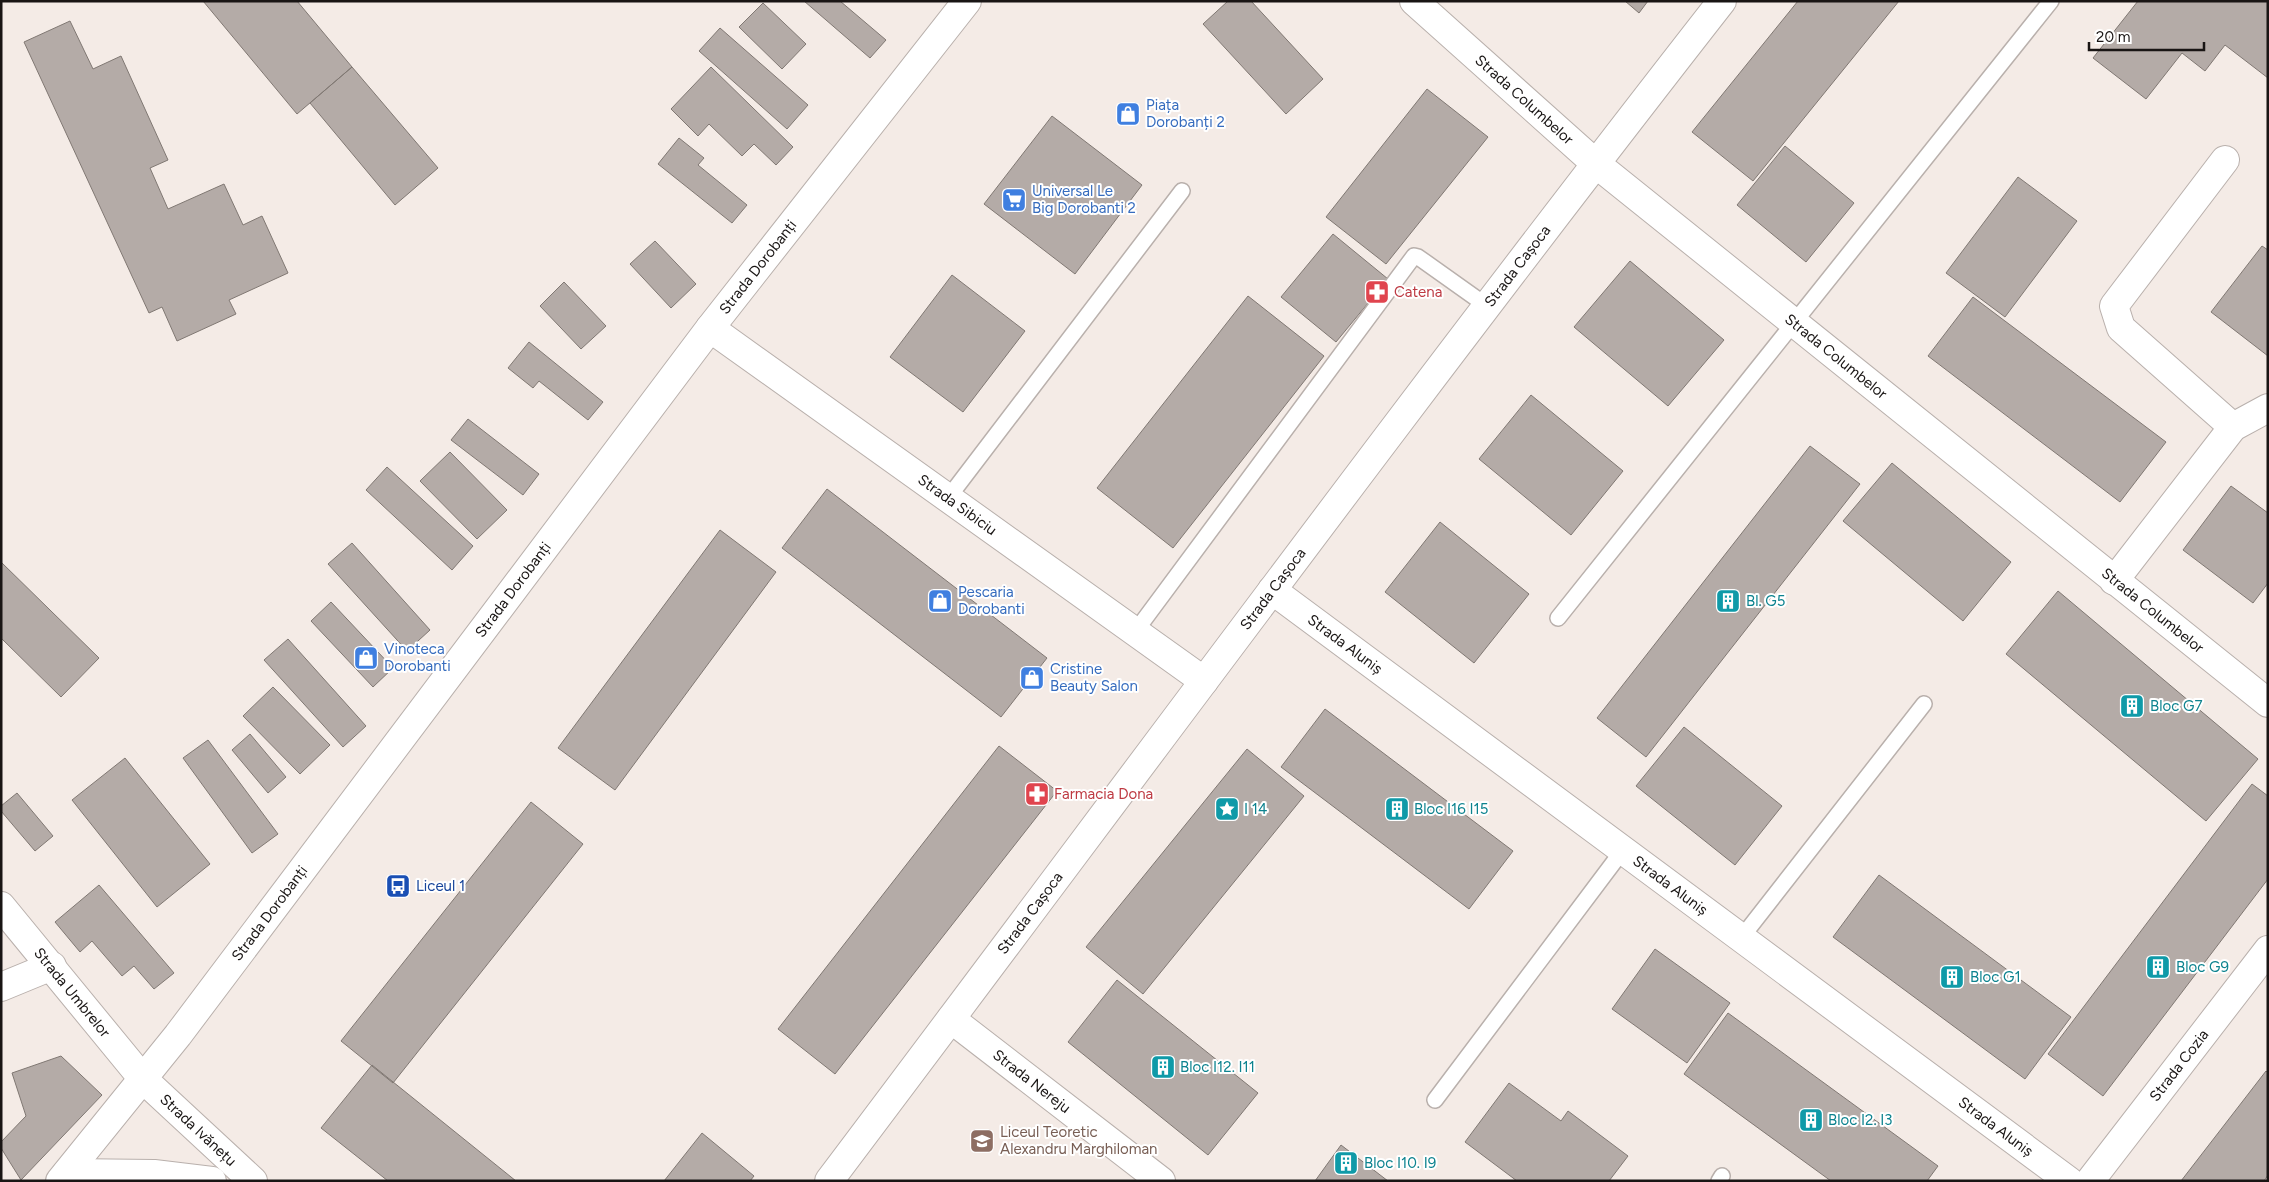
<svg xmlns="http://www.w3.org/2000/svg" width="2269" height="1182" viewBox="0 0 2269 1182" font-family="Figtree,sans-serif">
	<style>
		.building { fill: #b4aba7; stroke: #807873 }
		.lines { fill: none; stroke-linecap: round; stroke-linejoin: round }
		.service-casing { stroke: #b9b0ac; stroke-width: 18 }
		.minor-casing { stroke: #b9b0ac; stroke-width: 30 }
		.secondary-casing { stroke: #b9b0ac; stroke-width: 30 }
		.service { stroke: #fff; stroke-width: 15 }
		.minor { stroke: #fff; stroke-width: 28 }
		.secondary { stroke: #fff; stroke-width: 28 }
		.labels { text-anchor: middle; stroke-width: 4; stroke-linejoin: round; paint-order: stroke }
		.street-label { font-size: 15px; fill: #191514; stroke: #fff }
		.shop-label { font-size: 15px; fill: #366cbe; stroke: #fff; text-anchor: start }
		.health-label { font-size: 15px; fill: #be3a42; stroke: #fff; text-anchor: start }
		.culture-label { font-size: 15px; fill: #0d838f; stroke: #fff; text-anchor: start }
		.transit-label { font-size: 15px; fill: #164399; stroke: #fff; text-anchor: start }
		.education-label { font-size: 15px; fill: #785e54; stroke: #fff; text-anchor: start }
	</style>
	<rect width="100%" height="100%" fill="#f4ebe6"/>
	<!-- building -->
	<path class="building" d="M 203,1 L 297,1 L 352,67 L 297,114 Z
		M 804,1 L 840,1 L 886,40 L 870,58 Z
		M 1228,1 L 1251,1 L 1323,79 L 1286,114 L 1203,24 Z
		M 1625,1 L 1648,1 L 1639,13 Z
		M 1798,1 L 1899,1 L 1753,181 L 1692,132 Z
		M 2138,1 L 2268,1 L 2268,78 L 2225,45 L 2205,71 L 2182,53 L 2146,99 L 2093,58 Z
		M 763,3 L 806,44 L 782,69 L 739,27 Z
		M 70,21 L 93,69 L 121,56 L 168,160 L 150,168 L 168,209 L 224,184 L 243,225 L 262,216 L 288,273 L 229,300 L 236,314 L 177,341 L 162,307 L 149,313 L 24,42 Z
		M 720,28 L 808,105 L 787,129 L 699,51 Z
		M 352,67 L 438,168 L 395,205 L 310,103 Z
		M 711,67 L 793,147 L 776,165 L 754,144 L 742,156 L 709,124 L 698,136 L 671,109 Z
		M 1427,89 L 1488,137 L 1386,264 L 1326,217 Z
		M 1052,116 L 1142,185 L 1075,274 L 984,204 Z
		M 679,138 L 704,158 L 698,165 L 747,205 L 732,223 L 658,164 Z
		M 1785,146 L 1854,203 L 1806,262 L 1737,205 Z
		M 2018,177 L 2077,221 L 2005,317 L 1946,273 Z
		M 1333,234 L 1388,279 L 1336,342 L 1281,297 Z
		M 655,241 L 696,284 L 671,308 L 630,264 Z
		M 2262,246 L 2268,250 L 2268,356 L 2211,312 Z
		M 1630,261 L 1724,340 L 1668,406 L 1574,327 Z
		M 952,275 L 1025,331 L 963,412 L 890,357 Z
		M 564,282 L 606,326 L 581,349 L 540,306 Z
		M 1248,296 L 1324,356 L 1173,548 L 1097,488 Z
		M 1973,297 L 2166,442 L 2120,502 L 1928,356 Z
		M 529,342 L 603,402 L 588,420 L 539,381 L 533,388 L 508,368 Z
		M 1531,395 L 1623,471 L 1571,535 L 1479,459 Z
		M 468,419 L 539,474 L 523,495 L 451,440 Z
		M 1810,446 L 1860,484 L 1646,757 L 1597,718 Z
		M 450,452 L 507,510 L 477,539 L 420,481 Z
		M 1892,463 L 2011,562 L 1963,621 L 1843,521 Z
		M 387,467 L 473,546 L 452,570 L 366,490 Z
		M 2231,486 L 2268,513 L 2268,583 L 2253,603 L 2183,550 Z
		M 827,489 L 1047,658 L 1001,717 L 782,548 Z
		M 1440,522 L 1529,594 L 1474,663 L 1385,592 Z
		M 720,530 L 776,572 L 615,790 L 558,748 Z
		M 352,543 L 430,630 L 407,651 L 328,564 Z
		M 1,562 L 99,658 L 61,697 L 1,638 Z
		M 2058,591 L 2258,759 L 2206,821 L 2006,654 Z
		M 331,602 L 393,668 L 373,687 L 311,621 Z
		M 288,639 L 366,726 L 343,747 L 264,660 Z
		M 273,687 L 330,745 L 300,774 L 243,716 Z
		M 1325,709 L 1513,851 L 1469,909 L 1281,767 Z
		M 1684,727 L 1782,806 L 1735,865 L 1636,786 Z
		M 250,734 L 286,777 L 268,793 L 232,750 Z
		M 208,740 L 278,834 L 252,853 L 183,758 Z
		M 999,746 L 1057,791 L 835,1074 L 778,1029 Z
		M 1247,749 L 1304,796 L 1143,994 L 1086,947 Z
		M 125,758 L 210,864 L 157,907 L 72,800 Z
		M 2252,784 L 2268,796 L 2268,879 L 2103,1096 L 2048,1054 Z
		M 17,793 L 53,836 L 35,851 L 1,811 L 1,806 Z
		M 531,802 L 583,844 L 393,1083 L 341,1041 Z
		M 1879,875 L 2071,1017 L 2025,1079 L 1833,937 Z
		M 99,885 L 174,973 L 154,989 L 134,966 L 122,976 L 92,941 L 80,952 L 55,922 Z
		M 1655,949 L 1730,1003 L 1687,1063 L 1612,1009 Z
		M 1117,980 L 1258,1093 L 1208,1155 L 1068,1042 Z
		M 1728,1013 L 1938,1166 L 1927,1181 L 1831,1181 L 1684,1074 Z
		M 61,1056 L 102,1095 L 21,1180 L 1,1148 L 1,1142 L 26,1116 L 12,1073 Z
		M 372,1065 L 516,1181 L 388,1181 L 321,1128 Z
		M 2266,1071 L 2268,1073 L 2268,1175 L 2264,1181 L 2181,1181 Z
		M 1509,1083 L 1561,1121 L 1568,1111 L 1628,1156 L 1609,1181 L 1517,1181 L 1465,1142 Z
		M 702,1133 L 754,1176 L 750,1181 L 664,1181 Z
		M 1341,1145 L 1388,1181 L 1315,1181 Z"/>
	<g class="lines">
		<defs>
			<path id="service" d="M 948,498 L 1182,191
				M 1558,618 L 2051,1
				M 1135,632 L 1414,256 L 1418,257 L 1487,306
				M 1742,937 L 1924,704
				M 1435,1100 L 1623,850
				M 1719,1181 L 1722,1176"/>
			<g id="minor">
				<path id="s1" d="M 1414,1 L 1595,163 L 2268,703"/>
				<path d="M 2225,160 L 2114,306 L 2121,328 L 2233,427"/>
				<path id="s2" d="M 710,328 L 1204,681"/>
				<path d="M 2114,581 L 2233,427 L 2268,408"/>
				<path id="s3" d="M 1272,590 L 2069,1181"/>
				<path id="s4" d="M 1,906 L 143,1079 L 253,1181"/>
				<path d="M 1,987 L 52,966"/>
				<path id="s5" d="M 951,1019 L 1161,1181"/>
				<path d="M 67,1173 L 154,1174 L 212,1181"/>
				<path id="s6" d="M 829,1181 C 1126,787 1418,390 1722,1"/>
				<path id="s7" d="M 2090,1181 L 2268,950"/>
			</g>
			<g id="secondary">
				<path id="s8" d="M 60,1181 L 178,1035 L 710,328 L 967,1"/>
			</g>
		</defs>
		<!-- service casing -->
		<use href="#service" class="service-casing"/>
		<!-- minor casing -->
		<use href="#minor" class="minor-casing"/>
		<!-- secondary casing -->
		<use href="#secondary" class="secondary-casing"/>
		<!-- service -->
		<use href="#service" class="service"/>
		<!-- minor -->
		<use href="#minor" class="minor"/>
		<!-- secondary -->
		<use href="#secondary" class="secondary"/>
	</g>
	<!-- icons -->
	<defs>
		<symbol id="shop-square" viewBox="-11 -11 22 22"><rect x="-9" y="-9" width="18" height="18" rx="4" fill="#3f7fe0" stroke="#fff"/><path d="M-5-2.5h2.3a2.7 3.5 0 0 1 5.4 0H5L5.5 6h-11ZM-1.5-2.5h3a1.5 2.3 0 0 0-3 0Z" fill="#fff"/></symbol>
		<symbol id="supermarket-square" viewBox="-11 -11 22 22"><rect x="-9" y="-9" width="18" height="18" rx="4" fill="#3f7fe0" stroke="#fff"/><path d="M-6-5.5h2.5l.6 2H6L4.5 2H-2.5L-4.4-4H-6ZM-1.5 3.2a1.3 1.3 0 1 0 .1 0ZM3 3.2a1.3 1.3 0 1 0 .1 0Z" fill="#fff"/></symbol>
		<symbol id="pharmacy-square" viewBox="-11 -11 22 22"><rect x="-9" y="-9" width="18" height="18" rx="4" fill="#e0444e" stroke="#fff"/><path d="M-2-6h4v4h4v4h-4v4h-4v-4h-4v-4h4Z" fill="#fff"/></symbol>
		<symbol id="building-square" viewBox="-11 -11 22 22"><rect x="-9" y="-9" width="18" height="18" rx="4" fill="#0f9aa8" stroke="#fff"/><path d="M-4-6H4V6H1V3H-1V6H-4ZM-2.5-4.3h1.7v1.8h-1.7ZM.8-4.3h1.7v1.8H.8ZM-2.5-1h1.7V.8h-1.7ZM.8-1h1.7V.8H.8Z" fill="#fff"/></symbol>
		<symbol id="sight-square" viewBox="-11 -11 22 22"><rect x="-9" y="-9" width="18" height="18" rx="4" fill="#0f9aa8" stroke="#fff"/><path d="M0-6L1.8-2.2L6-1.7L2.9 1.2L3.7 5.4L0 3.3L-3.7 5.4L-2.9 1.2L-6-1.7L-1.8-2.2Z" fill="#fff"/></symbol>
		<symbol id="bus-square" viewBox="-11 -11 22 22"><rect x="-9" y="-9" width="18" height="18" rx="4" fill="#1a4fb4" stroke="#fff"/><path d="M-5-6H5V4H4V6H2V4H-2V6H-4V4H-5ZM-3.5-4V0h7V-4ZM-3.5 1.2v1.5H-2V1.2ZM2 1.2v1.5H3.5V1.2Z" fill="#fff"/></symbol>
		<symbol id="school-square" viewBox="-11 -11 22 22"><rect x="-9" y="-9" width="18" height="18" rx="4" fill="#8d6e63" stroke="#fff"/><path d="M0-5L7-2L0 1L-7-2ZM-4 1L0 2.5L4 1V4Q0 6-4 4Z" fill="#fff"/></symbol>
	</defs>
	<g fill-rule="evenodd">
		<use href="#shop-square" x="1114" y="100" width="28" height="28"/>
		<use href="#supermarket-square" x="1000" y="186" width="28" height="28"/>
		<use href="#pharmacy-square" x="1363" y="278" width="28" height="28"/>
		<use href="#shop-square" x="926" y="587" width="28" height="28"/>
		<use href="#building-square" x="1714" y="587" width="28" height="28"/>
		<use href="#shop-square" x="352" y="644" width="28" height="28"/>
		<use href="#shop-square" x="1018" y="664" width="28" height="28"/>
		<use href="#building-square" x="2118" y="692" width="28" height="28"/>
		<use href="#pharmacy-square" x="1023" y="780" width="28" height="28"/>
		<use href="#sight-square" x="1213" y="795" width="28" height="28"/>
		<use href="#building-square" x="1383" y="795" width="28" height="28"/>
		<use href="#bus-square" x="384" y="872" width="28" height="28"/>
		<use href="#building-square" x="2144" y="953" width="28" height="28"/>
		<use href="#building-square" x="1938" y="963" width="28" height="28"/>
		<use href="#building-square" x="1149" y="1053" width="28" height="28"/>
		<use href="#building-square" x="1797" y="1106" width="28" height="28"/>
		<use href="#school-square" x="968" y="1127" width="28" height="28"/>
		<use href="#building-square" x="1332" y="1149" width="28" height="28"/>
	</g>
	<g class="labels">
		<!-- street labels -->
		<g class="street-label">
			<text dy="5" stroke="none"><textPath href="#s1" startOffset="148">Strada Columbelor</textPath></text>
			<text dy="5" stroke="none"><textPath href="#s6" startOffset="1145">Strada Cașoca</textPath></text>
			<text dy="5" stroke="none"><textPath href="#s8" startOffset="1150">Strada Dorobanți</textPath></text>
			<text dy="5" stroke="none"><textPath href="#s1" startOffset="552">Strada Columbelor</textPath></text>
			<text dy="5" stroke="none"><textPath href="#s2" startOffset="304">Strada Sibiciu</textPath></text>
			<text dy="5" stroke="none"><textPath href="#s6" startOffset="740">Strada Cașoca</textPath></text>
			<text dy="5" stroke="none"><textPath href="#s8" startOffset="745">Strada Dorobanți</textPath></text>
			<text dy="5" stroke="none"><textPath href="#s1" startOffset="958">Strada Columbelor</textPath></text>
			<text dy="5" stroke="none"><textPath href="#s3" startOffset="91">Strada Aluniș</textPath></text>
			<text dy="5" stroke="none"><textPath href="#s3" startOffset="496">Strada Aluniș</textPath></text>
			<text dy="5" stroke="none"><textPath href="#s6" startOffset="335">Strada Cașoca</textPath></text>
			<text dy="5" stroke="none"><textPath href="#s8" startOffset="340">Strada Dorobanți</textPath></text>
			<text dy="5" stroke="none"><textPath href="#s4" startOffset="112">Strada Umbrelor</textPath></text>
			<text dy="5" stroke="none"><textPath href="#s7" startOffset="146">Strada Cozia</textPath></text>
			<text dy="5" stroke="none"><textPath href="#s5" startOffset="102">Strada Nereju</textPath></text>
			<text dy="5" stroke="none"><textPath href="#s3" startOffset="901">Strada Aluniș</textPath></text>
			<text dy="5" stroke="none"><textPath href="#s4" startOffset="299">Strada Ivănețu</textPath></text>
		</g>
		<!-- shop labels -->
		<g class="shop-label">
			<text x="1146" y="110">Piața<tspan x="1146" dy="17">Dorobanți 2</tspan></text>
			<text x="1032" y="196">Universal Le<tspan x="1032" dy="17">Big Dorobanti 2</tspan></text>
			<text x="958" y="597">Pescaria<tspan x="958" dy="17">Dorobanti</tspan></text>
			<text x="384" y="654">Vinoteca<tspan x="384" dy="17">Dorobanti</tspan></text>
			<text x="1050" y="674">Cristine<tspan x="1050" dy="17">Beauty Salon</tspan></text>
		</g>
		<!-- health labels -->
		<g class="health-label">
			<text x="1394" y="297">Catena</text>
			<text x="1054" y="799">Farmacia Dona</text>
		</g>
		<!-- culture labels -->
		<g class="culture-label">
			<text x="1746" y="606">Bl. G5</text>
			<text x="2150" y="711">Bloc G7</text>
			<text x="1244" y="814">I 14</text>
			<text x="1414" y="814">Bloc I16 I15</text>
			<text x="2176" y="972">Bloc G9</text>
			<text x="1970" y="982">Bloc G1</text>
			<text x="1180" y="1072">Bloc I12. I11</text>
			<text x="1828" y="1125">Bloc I2. I3</text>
			<text x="1364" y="1168">Bloc I10. I9</text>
		</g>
		<!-- transit labels -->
		<g class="transit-label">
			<text x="416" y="891">Liceul 1</text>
		</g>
		<!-- education labels -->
		<g class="education-label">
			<text x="1000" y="1137">Liceul Teoretic<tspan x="1000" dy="17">Alexandru Marghiloman</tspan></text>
		</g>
	</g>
	<!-- border -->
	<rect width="2269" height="1182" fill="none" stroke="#191514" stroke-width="5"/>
	<!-- scale -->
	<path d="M2089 42v8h115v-8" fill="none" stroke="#191514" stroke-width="2.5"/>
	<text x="2096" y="42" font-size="15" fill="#191514" stroke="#ffffff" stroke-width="4" paint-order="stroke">20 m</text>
</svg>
